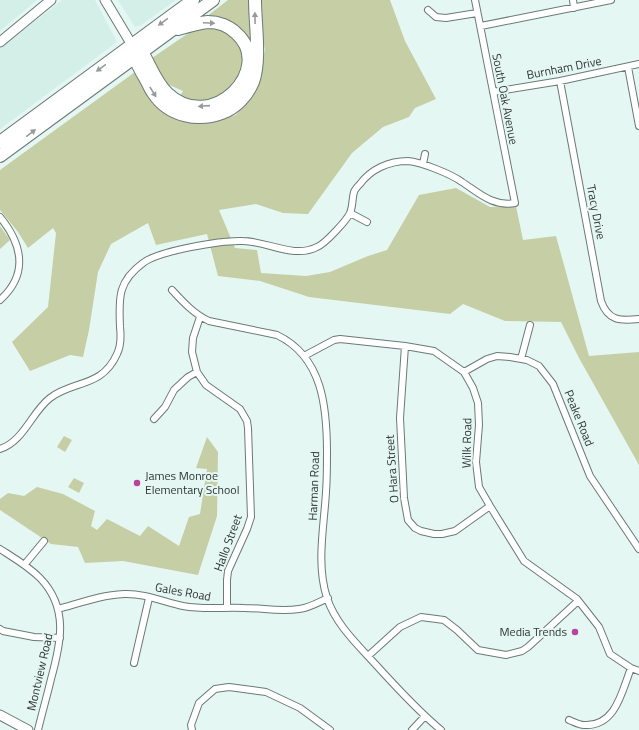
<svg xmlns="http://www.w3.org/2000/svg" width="639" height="730" viewBox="0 0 639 730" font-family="'Titillium Web',sans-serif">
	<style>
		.built { fill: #d3efe8 }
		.green { fill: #c6cea6 }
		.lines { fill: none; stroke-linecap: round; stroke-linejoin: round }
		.street-casing { stroke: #6a7a76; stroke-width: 8 }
		.secondary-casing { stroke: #6a7a76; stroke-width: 11 }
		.highway-casing { stroke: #6a7a76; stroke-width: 14 }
		.street { stroke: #fff; stroke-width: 6 }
		.secondary { stroke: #fff; stroke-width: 9 }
		.highway { stroke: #fff; stroke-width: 12 }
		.oneway { fill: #979a9a }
		.poi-dot { fill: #b8439c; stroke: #e5f7f2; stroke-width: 1.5 }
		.labels { text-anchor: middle; stroke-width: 4; stroke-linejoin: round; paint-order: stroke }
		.street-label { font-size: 12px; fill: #2f3635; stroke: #e5f7f2 }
		.poi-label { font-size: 12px; fill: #2f3635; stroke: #e5f7f2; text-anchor: start }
	</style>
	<rect width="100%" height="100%" fill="#e5f7f2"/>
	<!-- built -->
	<path class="built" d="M 0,0 L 37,0 L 0,31 Z
		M 62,0 L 95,0 L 117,42 L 0,129 L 0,49 Z
		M 118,0 L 176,0 L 141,25 L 135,27 Z"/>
	<!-- green -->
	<path class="green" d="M 228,0 L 251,0 L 252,55 L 246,40 L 206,17 Z
		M 259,0 L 390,0 L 405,41 L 436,99 L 415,108 L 409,117 L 383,127 L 352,153 L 308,214 L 283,213 L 256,204 L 219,210 L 235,248 L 257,250 L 261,273 L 306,276 L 330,272 L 368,256 L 387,250 L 419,195 L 456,188 L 490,207 L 516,206 L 523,240 L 556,236 L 589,356 L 639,352 L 639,465 L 579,358 L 561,322 L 505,321 L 463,304 L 450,314 L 309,297 L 260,281 L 218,276 L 207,234 L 156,245 L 148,223 L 111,244 L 98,272 L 89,330 L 83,357 L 70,355 L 30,371 L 12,342 L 48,307 L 56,233 L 53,228 L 28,248 L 18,232 L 0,210 L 0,170 L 135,72 L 142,86 L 154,104 L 173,118 L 203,124 L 236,115 L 257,88 L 265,50 L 259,17 Z
		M 217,27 L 239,41 L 244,55 L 243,69 L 231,89 L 212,101 L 197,102 L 180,96 L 183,91 L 167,84 L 152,58 L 193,30 Z
		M 0,226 L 10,240 L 0,249 Z
		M 64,436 L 72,440 L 65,452 L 57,447 Z
		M 207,437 L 218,452 L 217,516 L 198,575 L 123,561 L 85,563 L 78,547 L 51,544 L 0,510 L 0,499 L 8,493 L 24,496 L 37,487 L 63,494 L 95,511 L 91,526 L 97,530 L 107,519 L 140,536 L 148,526 L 179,546 L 189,517 L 200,514 L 207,469 L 196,468 Z
		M 74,478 L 84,483 L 79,493 L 68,487 Z"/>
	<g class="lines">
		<defs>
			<path id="street" d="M 573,0 L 574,8
				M 428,10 L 436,17 L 446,18 L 477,13
				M 481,26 L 611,0
				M 628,67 L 639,126
				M 560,81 L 601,301 C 608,321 620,321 639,319
				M 493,92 L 560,81 L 639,64
				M 423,164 L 425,154
				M 350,213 L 367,222
				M 0,217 C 22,244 29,274 0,300
				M 172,290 C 183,302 194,314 209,321 L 277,335 C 323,357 327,408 327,453 C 327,466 327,479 326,492 C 324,527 316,564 327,598 C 336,625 358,645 377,666 C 397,688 418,711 441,730
				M 200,317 L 193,338 L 192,352 L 197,372 L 206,385 L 240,409 L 247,421 L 248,428 L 251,517 L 247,529 L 228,571 L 227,580 L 227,608
				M 405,346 L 400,418 L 404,498 L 408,520 L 415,528 L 421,531 L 434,534 L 442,534 L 455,531 L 490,506
				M 304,356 L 334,340 L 340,339 L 405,346 L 434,351 L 464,372 L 473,388 L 478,403 L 479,425 L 476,462 L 479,487 L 490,506 L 524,561 L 577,599 L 599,627 L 610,654 L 631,668 L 639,671
				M 521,359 L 530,325
				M 464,372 L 487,359 L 497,356 L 510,357 L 527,360 L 539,366 L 553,384 L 590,476 L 639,549
				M 154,419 L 165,407 L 174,390 L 188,377 L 197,372
				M 0,449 C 24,441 31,413 50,398 C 73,380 102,388 117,354 C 121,346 121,336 120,327 C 119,299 117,282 143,263 C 158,251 222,240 243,241 C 267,241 294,259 317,247 C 325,244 347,220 350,213 C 353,206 352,199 354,192 C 355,189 358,186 360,184 C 371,169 389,161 408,161 C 421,162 451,174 462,182 C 479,193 493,207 515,203 L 475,0
				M 0,549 C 14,558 28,566 40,578 C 69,608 61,643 51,679 C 47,696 42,713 38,730
				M 25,564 L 44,541
				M 58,609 C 80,603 101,595 124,594 C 144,593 164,602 183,606 C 205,610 223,607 244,608 C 263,608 280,612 299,609 C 309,608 319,602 328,598
				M 0,629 L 3,631 L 34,637 L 60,638
				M 368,656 L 400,627 L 421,617 L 444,620 L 457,630 L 478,650 L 506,655 L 522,651 L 528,647 L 578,601
				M 134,663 L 149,598
				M 569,720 C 574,722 579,725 584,725 C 616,727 622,691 631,668
				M 192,730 L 191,725 L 199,703 L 215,689 L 229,687 L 266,692 L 300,708 L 330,730
				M 412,730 L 425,716"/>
			<path id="secondary" d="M 105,0 L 132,45 L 137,48
				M 0,42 L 51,0
				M 0,715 L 28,730"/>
			<path id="highway" d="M 132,45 C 134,58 138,66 145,78 C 148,83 150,89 154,94 C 169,116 198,122 222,113 C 236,108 247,96 253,82 C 261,60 255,24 255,0
				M 142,52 C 150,65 156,83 167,93 C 212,136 276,68 236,33 C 229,26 218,22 208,22 C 198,23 188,26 178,29
				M 0,142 L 193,0
				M 0,156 L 213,0"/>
		</defs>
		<!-- street casing -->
		<use href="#street" class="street-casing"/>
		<!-- secondary casing -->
		<use href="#secondary" class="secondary-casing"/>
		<!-- highway casing -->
		<use href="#highway" class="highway-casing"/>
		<!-- street -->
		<use href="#street" class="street"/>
		<!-- secondary -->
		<use href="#secondary" class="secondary"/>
		<!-- highway -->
		<use href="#highway" class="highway"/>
	</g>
	<!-- one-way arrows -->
	<defs><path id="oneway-solid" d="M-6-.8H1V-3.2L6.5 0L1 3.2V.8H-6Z"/></defs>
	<g class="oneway">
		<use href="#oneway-solid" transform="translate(255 18) rotate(-91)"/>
		<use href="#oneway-solid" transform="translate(163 22) rotate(144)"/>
		<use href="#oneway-solid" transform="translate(209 23) rotate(2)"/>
		<use href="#oneway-solid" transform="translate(101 68) rotate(144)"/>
		<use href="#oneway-solid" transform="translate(153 92) rotate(58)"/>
		<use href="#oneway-solid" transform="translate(204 106) rotate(176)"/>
		<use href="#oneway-solid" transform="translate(31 133) rotate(-37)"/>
	</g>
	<!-- markers -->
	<g class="poi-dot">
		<circle cx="137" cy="483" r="4"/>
		<circle cx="575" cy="632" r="4"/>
	</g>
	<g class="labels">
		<!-- street labels -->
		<g class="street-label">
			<text transform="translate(564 68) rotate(-11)" y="4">Burnham Drive</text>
			<text transform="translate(505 99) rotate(79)" y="4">South Oak Avenue</text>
			<text transform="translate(596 212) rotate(79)" y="4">Tracy Drive</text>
			<text transform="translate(579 418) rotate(68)" y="4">Peake Road</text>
			<text transform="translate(467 443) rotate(-89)" y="4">Wilk Road</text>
			<text transform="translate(392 469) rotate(-94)" y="4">O Hara Street</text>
			<text transform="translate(314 486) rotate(-88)" y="4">Harman Road</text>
			<text transform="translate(228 543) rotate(-70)" y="4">Hallo Street</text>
			<text transform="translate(183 592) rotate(10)" y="4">Gales Road</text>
			<text transform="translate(40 672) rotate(-77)" y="4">Montview Road</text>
		</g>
		<!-- poi labels -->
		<g class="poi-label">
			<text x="145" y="480">James Monroe<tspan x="145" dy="14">Elementary School</tspan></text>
			<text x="567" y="636" text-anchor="end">Media Trends</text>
		</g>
	</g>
</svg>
